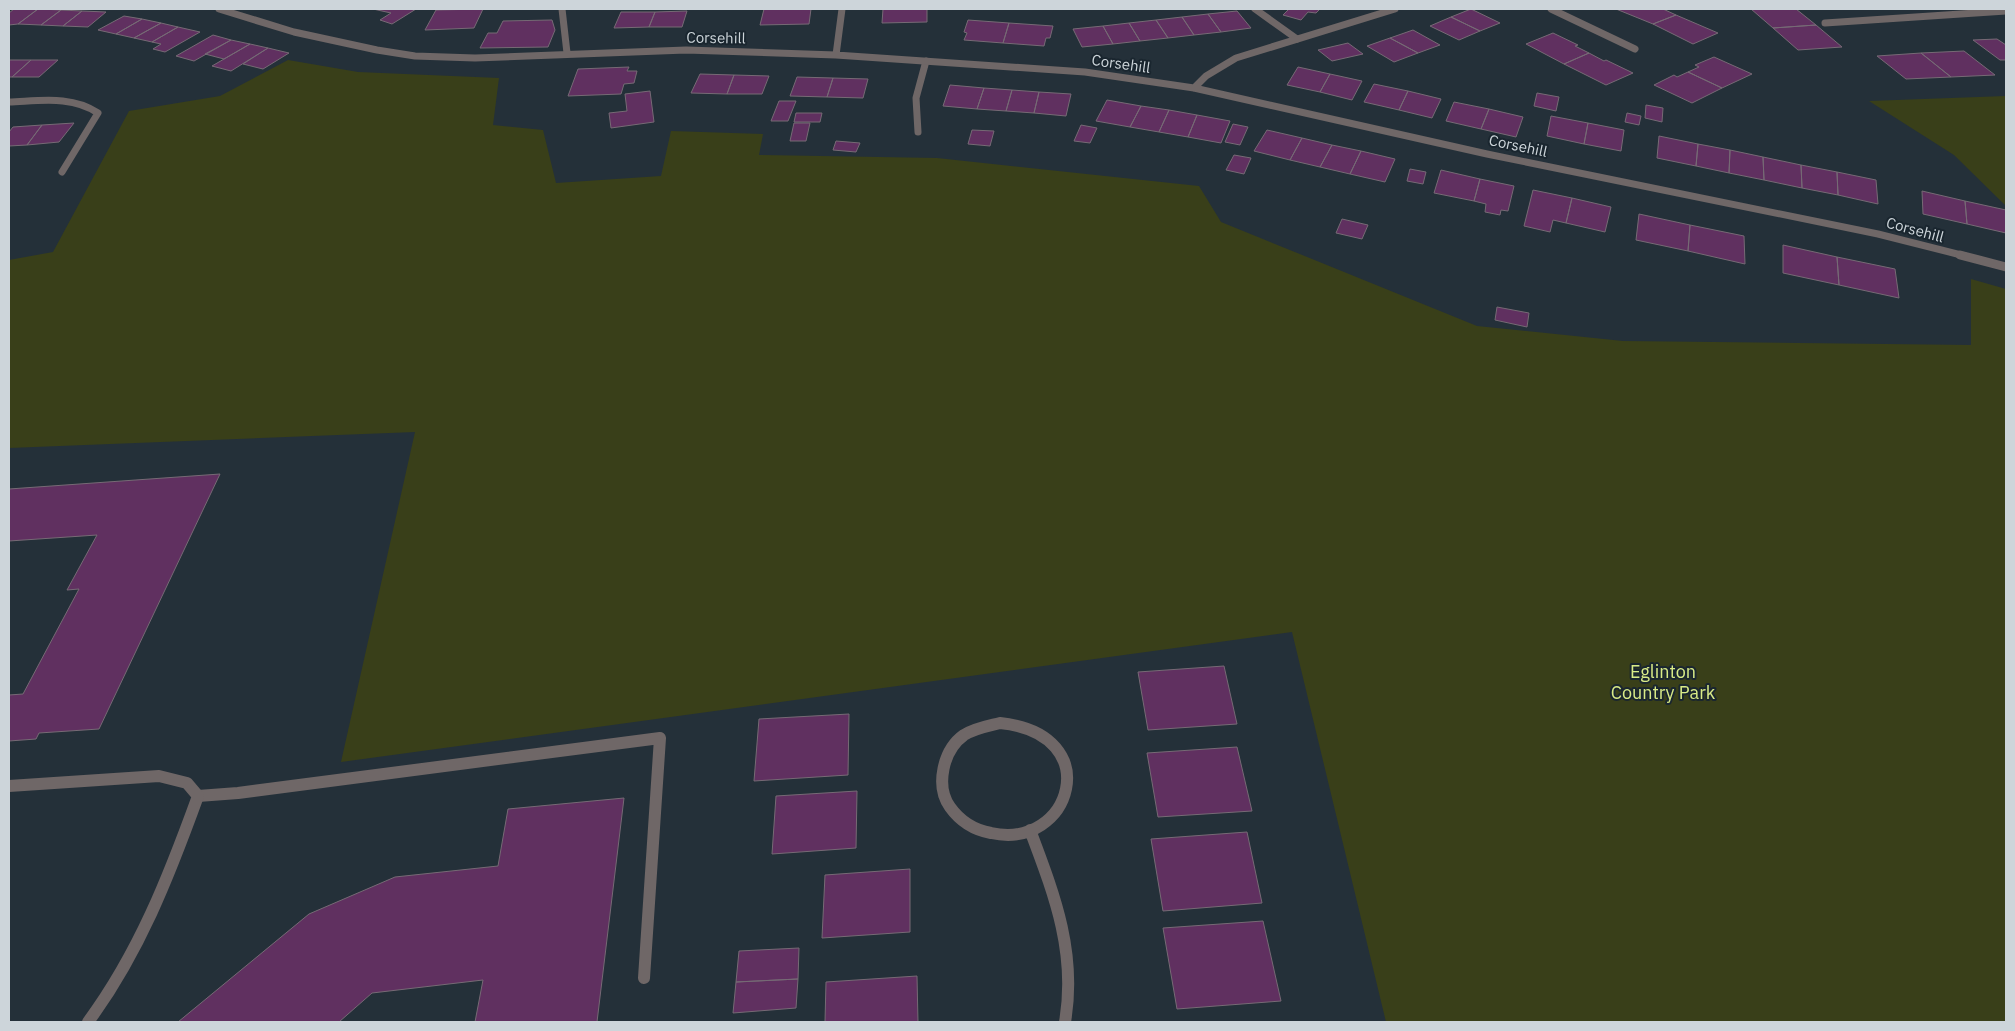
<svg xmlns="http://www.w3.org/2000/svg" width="2015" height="1031" viewBox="0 0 2015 1031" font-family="'IBM Plex Sans',sans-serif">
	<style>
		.green { fill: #393f19 }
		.building { fill: #603060; stroke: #766a75 }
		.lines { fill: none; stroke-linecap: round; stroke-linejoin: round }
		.service-far1 { stroke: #6f6767; stroke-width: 7 }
		.service { stroke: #6f6767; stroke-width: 12 }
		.minor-far2 { stroke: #6f6767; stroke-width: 7 }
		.minor-far1 { stroke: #6f6767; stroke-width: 9 }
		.minor { stroke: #6f6767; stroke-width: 12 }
		.labels { text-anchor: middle; stroke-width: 4; stroke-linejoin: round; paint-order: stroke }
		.far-street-label { font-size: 15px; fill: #cdd5da; stroke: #1a262f }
		.park-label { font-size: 18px; fill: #d9eb87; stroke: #1a262f }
	</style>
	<rect width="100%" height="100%" fill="#243039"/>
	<!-- green -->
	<path class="green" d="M 288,60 L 358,72 L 499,78 L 493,125 L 543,130 L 556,183 L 661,176 L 671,131 L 763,134 L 759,155 L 937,158 L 1199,186 L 1221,222 L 1477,326 L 1623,341 L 1971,345 L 1971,279 L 2006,289 L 2006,1022 L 1386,1022 L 1292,632 L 341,762 L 415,432 L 9,448 L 9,260 L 53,252 L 129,111 L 220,96 Z
		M 2006,96 L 2006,206 L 1954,155 L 1869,101 Z"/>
	<!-- building -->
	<path class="building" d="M 14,9 L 38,9 L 18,24 L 9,25 L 9,13 Z
		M 38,9 L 61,10 L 41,25 L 18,24 Z
		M 373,9 L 416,9 L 392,24 L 380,20 L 391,13 Z
		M 483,9 L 474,28 L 425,30 L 436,10 Z
		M 764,9 L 811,9 L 809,24 L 760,25 Z
		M 883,9 L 927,9 L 927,22 L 882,23 Z
		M 1289,9 L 1320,9 L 1316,13 L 1308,12 L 1301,20 L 1283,15 Z
		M 1471,9 L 1500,23 L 1480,31 L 1451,17 Z
		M 1616,9 L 1663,9 L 1676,15 L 1653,24 Z
		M 1751,9 L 1796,9 L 1816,25 L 1773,28 Z
		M 61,10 L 82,11 L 63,26 L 41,25 Z
		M 82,11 L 106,12 L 88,27 L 63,26 Z
		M 687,11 L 682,27 L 649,27 L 655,12 Z
		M 1237,11 L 1251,28 L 1221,32 L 1208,14 Z
		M 621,12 L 655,12 L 649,27 L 614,28 Z
		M 1208,14 L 1221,32 L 1194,35 L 1182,17 Z
		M 1676,15 L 1718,33 L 1693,44 L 1653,24 Z
		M 124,16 L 142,19 L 116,34 L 98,30 Z
		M 1182,17 L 1194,35 L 1168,38 L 1156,20 Z
		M 1451,17 L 1480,31 L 1459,40 L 1430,26 Z
		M 142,19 L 161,23 L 134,38 L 116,34 Z
		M 552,20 L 555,30 L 548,47 L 480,48 L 488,33 L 497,33 L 503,21 Z
		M 968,20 L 1009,23 L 1003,43 L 964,40 L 967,33 L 964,32 Z
		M 1156,20 L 1168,38 L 1140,41 L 1129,23 Z
		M 161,23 L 178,27 L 152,42 L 134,38 Z
		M 1009,23 L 1053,26 L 1050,38 L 1046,38 L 1044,46 L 1003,43 Z
		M 1129,23 L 1140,41 L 1113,44 L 1103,26 Z
		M 1816,25 L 1842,47 L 1798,50 L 1773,28 Z
		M 1103,26 L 1113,44 L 1082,47 L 1073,29 Z
		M 178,27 L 200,32 L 165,52 L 153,49 L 161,44 L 152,42 Z
		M 1413,30 L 1440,45 L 1418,53 L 1390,38 Z
		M 1553,33 L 1578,45 L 1575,46 L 1589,53 L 1564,64 L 1526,44 Z
		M 213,35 L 231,40 L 194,61 L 176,56 Z
		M 1390,38 L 1418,53 L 1394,62 L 1367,46 Z
		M 1997,39 L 2006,45 L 2006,60 L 2000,60 L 1973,40 Z
		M 231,40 L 250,44 L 224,59 L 205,54 Z
		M 1348,43 L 1363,54 L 1332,61 L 1318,50 Z
		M 250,44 L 268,48 L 231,71 L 212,66 Z
		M 268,48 L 289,53 L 263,69 L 243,64 Z
		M 1964,51 L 1995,75 L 1951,77 L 1921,53 Z
		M 1589,53 L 1604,61 L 1606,60 L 1633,73 L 1606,85 L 1564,64 Z
		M 1921,53 L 1951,77 L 1906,79 L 1877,56 Z
		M 1714,57 L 1752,74 L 1722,88 L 1688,72 L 1699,67 L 1695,65 Z
		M 9,60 L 31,60 L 12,77 L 9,77 Z
		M 31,60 L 58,60 L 39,77 L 12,77 Z
		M 629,67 L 627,71 L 637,71 L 634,83 L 624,84 L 621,94 L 568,96 L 578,69 Z
		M 1298,67 L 1330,74 L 1320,92 L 1287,85 Z
		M 1688,72 L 1722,88 L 1692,103 L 1654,85 L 1674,75 L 1677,77 Z
		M 700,74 L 734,75 L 727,94 L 691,93 Z
		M 1330,74 L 1362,81 L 1352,100 L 1320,92 Z
		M 734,75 L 769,76 L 762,94 L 727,94 Z
		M 797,77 L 833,78 L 827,97 L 790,96 Z
		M 833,78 L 868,79 L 863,98 L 827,97 Z
		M 1374,84 L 1408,91 L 1399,110 L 1364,102 Z
		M 950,85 L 984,88 L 977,109 L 943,106 Z
		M 984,88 L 1012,90 L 1006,111 L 977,109 Z
		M 1012,90 L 1039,92 L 1034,113 L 1006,111 Z
		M 650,91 L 654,122 L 611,128 L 609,113 L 627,111 L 625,94 Z
		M 1408,91 L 1441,99 L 1432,118 L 1399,110 Z
		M 1039,92 L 1071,94 L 1066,116 L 1034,113 Z
		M 1537,93 L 1559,97 L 1556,111 L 1534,106 Z
		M 1107,100 L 1141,106 L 1130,127 L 1096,121 Z
		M 779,101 L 796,101 L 788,121 L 771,121 Z
		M 1454,102 L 1489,109 L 1481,129 L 1446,121 Z
		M 1646,105 L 1663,108 L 1662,122 L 1645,118 Z
		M 1141,106 L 1169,110 L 1159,132 L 1130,127 Z
		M 1489,109 L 1523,117 L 1516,137 L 1481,129 Z
		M 1169,110 L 1197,115 L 1188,137 L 1159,132 Z
		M 796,113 L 822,113 L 820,122 L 794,122 Z
		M 1627,113 L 1641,116 L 1639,125 L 1625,122 Z
		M 1197,115 L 1230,121 L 1221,143 L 1188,137 Z
		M 1551,116 L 1588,123 L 1584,144 L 1547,136 Z
		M 74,123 L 59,142 L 27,145 L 42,125 Z
		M 794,123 L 810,123 L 806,141 L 790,141 Z
		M 1588,123 L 1624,130 L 1621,151 L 1584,144 Z
		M 1233,124 L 1248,127 L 1240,145 L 1225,142 Z
		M 42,125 L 27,145 L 9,146 L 9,132 L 13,127 Z
		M 1081,125 L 1097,128 L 1090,143 L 1074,141 Z
		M 972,130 L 994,131 L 990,146 L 968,144 Z
		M 1267,130 L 1302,138 L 1290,160 L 1254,151 Z
		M 1659,136 L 1698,144 L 1696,166 L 1657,158 Z
		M 1302,138 L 1332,145 L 1320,167 L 1290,160 Z
		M 836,141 L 860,143 L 856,152 L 833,150 Z
		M 1698,144 L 1730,150 L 1729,173 L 1696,166 Z
		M 1332,145 L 1361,151 L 1350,174 L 1320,167 Z
		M 1730,150 L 1763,157 L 1764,180 L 1729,173 Z
		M 1361,151 L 1395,159 L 1385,182 L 1350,174 Z
		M 1234,155 L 1251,158 L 1244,174 L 1226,170 Z
		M 1763,157 L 1801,165 L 1802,188 L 1764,180 Z
		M 1801,165 L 1837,172 L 1838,195 L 1802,188 Z
		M 1410,169 L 1426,172 L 1423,184 L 1407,181 Z
		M 1441,170 L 1480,179 L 1474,201 L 1434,193 Z
		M 1837,172 L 1876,180 L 1878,204 L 1838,195 Z
		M 1480,179 L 1514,186 L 1508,211 L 1501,210 L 1500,215 L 1485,212 L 1486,204 L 1474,201 Z
		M 1533,190 L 1572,198 L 1566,223 L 1553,220 L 1550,232 L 1524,226 Z
		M 1922,191 L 1965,201 L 1967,224 L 1923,214 Z
		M 1572,198 L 1611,207 L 1605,232 L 1566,223 Z
		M 1965,201 L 2006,210 L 2006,233 L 1967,224 Z
		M 1639,214 L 1690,225 L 1688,251 L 1636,240 Z
		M 1342,219 L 1368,225 L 1362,239 L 1336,233 Z
		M 1690,225 L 1744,236 L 1745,264 L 1688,251 Z
		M 1783,245 L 1837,257 L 1839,285 L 1783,273 Z
		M 1837,257 L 1895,269 L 1899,298 L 1839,285 Z
		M 1497,307 L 1529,313 L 1527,327 L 1495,320 Z
		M 220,474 L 99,729 L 39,733 L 36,739 L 9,741 L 9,695 L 23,694 L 79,589 L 67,590 L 97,535 L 9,541 L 9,489 Z
		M 1224,666 L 1237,724 L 1148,730 L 1138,672 Z
		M 849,714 L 848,775 L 754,781 L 759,719 Z
		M 1237,747 L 1252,811 L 1158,817 L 1147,753 Z
		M 857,791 L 856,848 L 772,854 L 776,796 Z
		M 624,798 L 597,1022 L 475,1022 L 483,980 L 372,993 L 339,1022 L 178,1022 L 309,914 L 395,877 L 498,866 L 508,809 Z
		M 1247,832 L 1262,903 L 1163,911 L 1151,839 Z
		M 910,869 L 910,932 L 822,938 L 825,875 Z
		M 1263,921 L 1281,1001 L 1177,1009 L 1163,928 Z
		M 799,948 L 798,979 L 736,982 L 739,951 Z
		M 917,976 L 918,1022 L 825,1022 L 826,982 Z
		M 798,979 L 796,1008 L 733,1013 L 736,982 Z"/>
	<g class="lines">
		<!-- service-far1 -->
		<path class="service-far1" d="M 1255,9 L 1297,39
			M 918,132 L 916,98 L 926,61"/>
		<!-- service -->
		<path class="service" d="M 198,796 L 238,793 L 660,738 L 644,978"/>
		<!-- minor-far2 -->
		<path class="minor-far2" d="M 219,9 L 294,32 L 377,50 L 415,56 L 475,58 L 686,50 L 836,55 L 1085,72 L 1194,88 L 1487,154 L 1878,234 L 1965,256
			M 562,9 L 567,53
			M 1551,9 L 1635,49
			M 1825,23 L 2006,11
			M 836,55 L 842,9
			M 1194,88 L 1206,76 L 1236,58 L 1395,9
			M 9,102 C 39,101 72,95 98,113 L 62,172"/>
		<!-- minor-far1 -->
		<path class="minor-far1" d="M 1960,255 L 2006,267"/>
		<!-- minor -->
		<path class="minor" d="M 1000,723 C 1108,734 1071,851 991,833 C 974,830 960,821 950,807 C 935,786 943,750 964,735 C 975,728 988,726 1000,723 Z
			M 9,786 L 159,776 L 187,783 L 198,796 C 169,876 139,953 88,1022
			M 1030,830 C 1054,894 1077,952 1065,1022"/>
	</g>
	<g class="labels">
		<!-- far-street labels -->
		<g class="far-street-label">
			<text transform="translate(716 38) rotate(1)" y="5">Corsehill</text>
			<text transform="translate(1121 64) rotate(8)" y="5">Corsehill</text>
			<text transform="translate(1518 146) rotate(12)" y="5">Corsehill</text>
			<text transform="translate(1915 230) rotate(15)" y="5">Corsehill</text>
		</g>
		<!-- park labels -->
		<g class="park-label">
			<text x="1663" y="678">Eglinton<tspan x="1663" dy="21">Country Park</tspan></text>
		</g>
	</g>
	<!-- border -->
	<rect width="2015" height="1031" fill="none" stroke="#cdd5da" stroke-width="20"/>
</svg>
